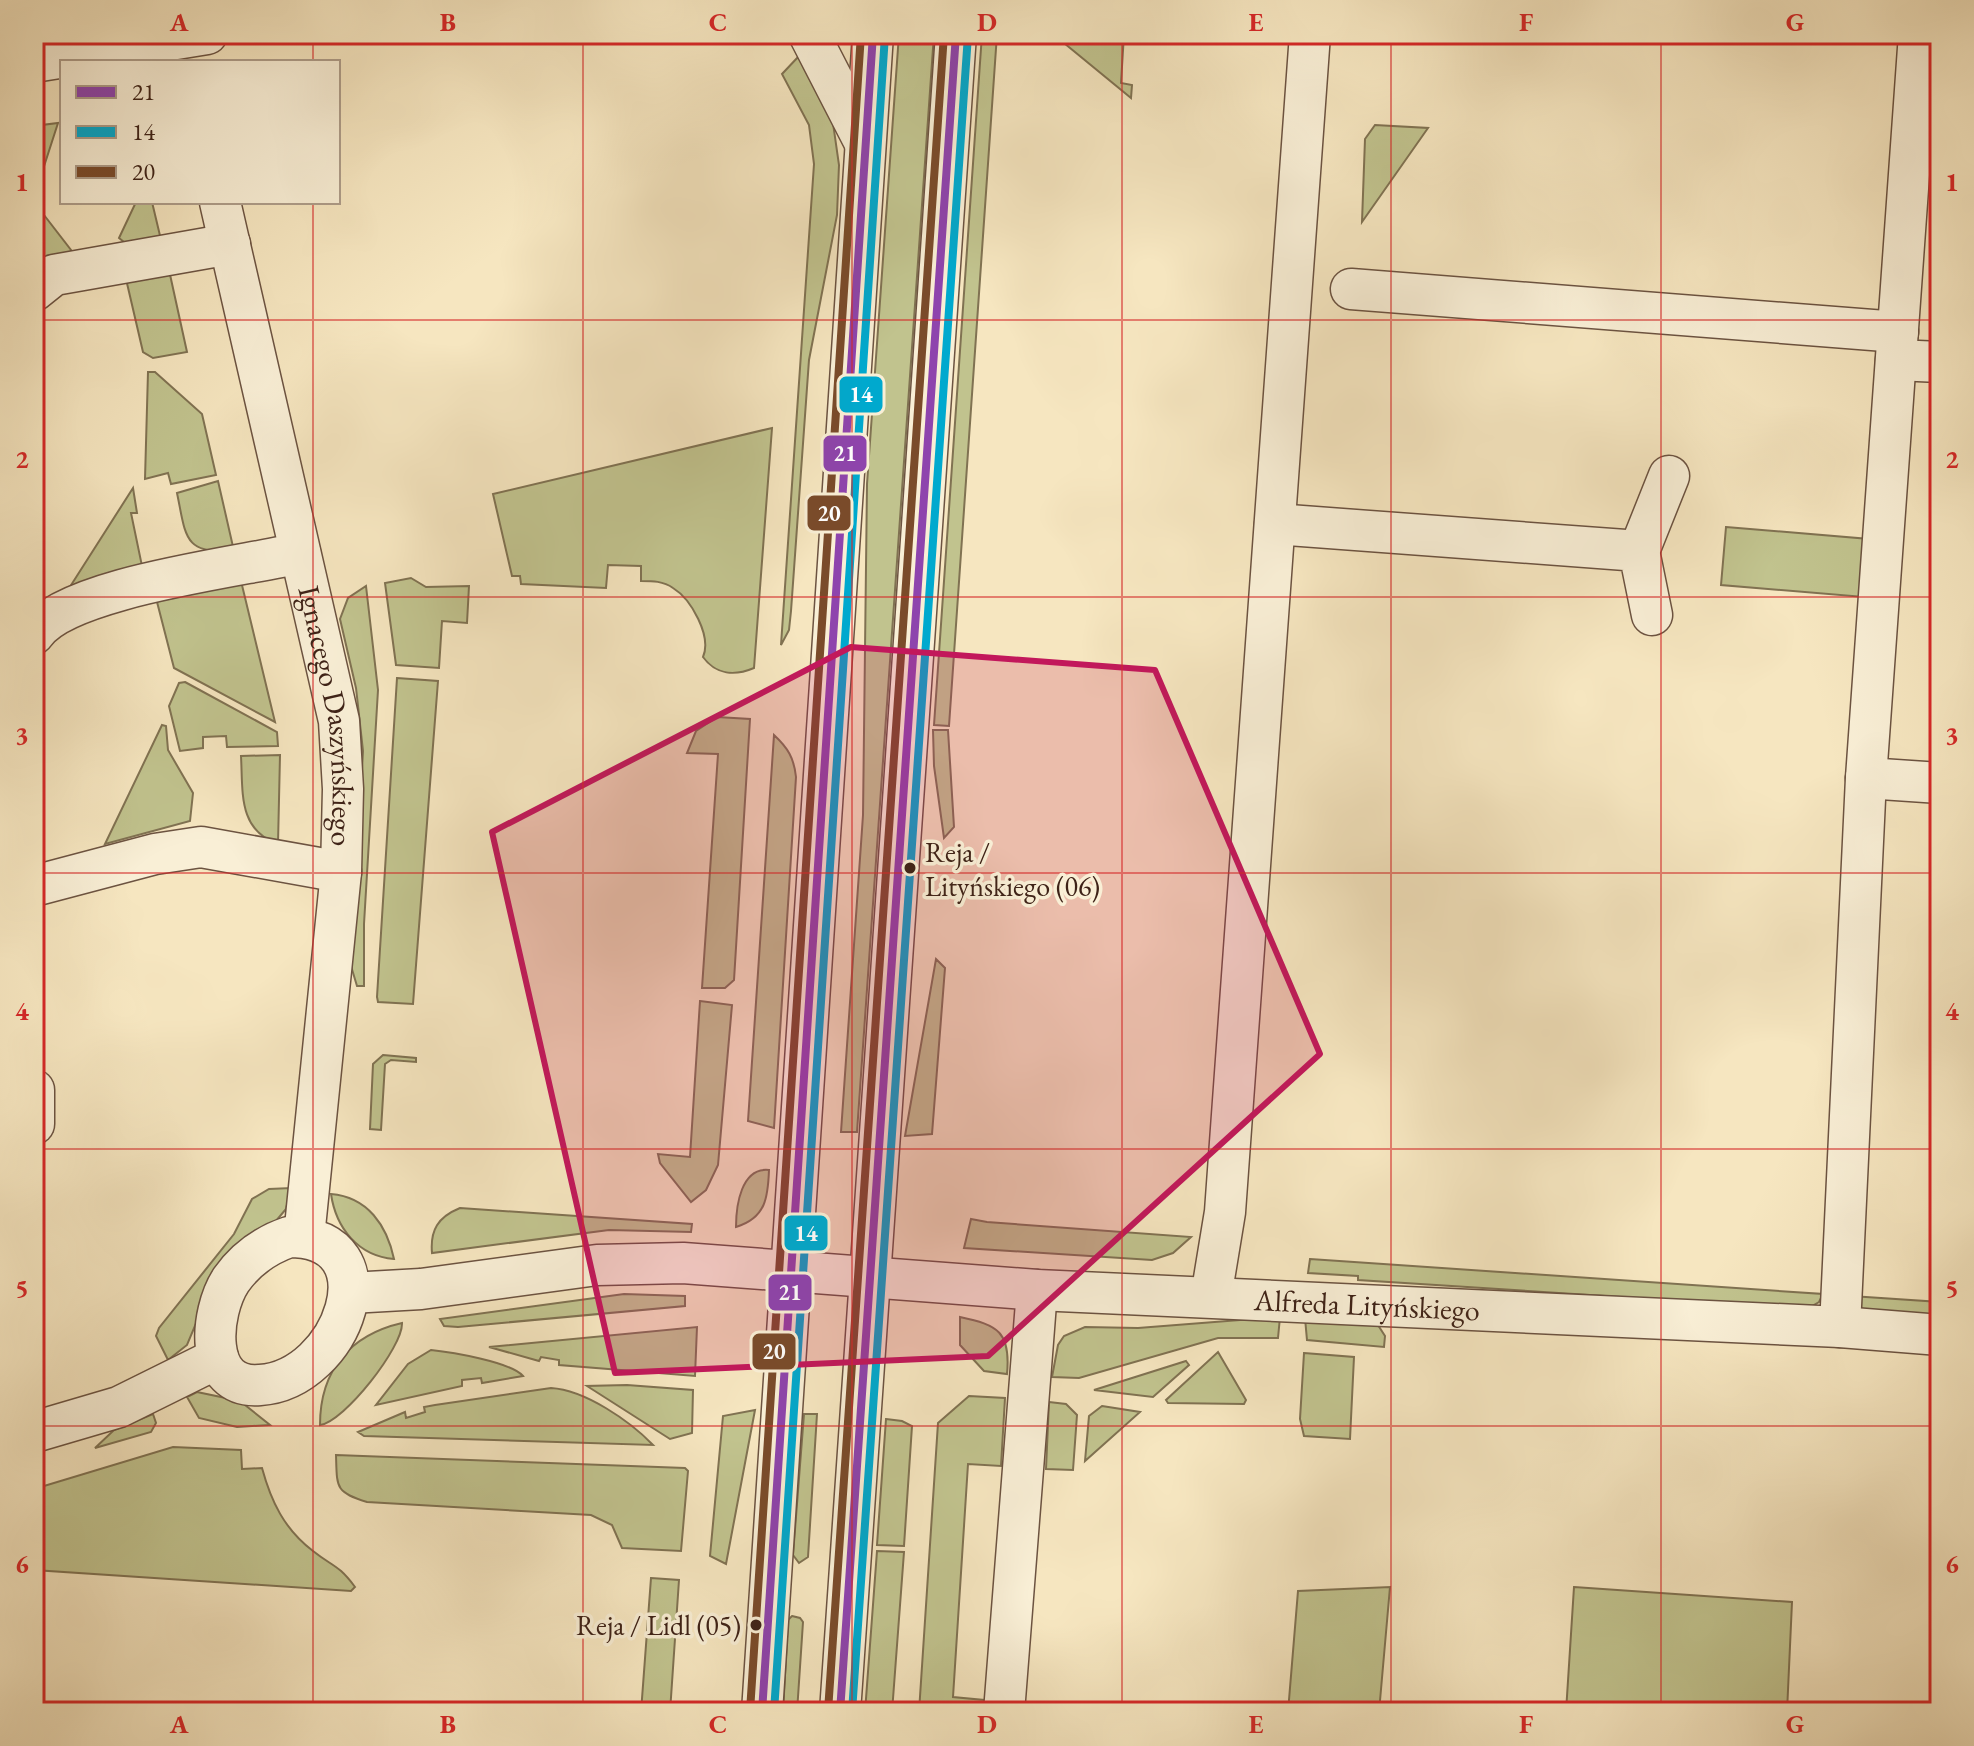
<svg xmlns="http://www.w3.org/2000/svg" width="1974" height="1746" viewBox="0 0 1974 1746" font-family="'EB Garamond',serif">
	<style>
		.green { fill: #c1c38e; stroke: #807252; stroke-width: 2 }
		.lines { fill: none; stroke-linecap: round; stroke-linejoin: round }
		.minor-casing { stroke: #6c5341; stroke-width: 43 }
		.minor { stroke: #f9efd6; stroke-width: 40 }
		.bus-1-casing { stroke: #f9efd6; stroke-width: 14 }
		.bus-2-casing { stroke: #f9efd6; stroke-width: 14 }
		.bus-3-casing { stroke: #f9efd6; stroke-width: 14 }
		.bus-1 { stroke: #8e44ad; stroke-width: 8 }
		.bus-2 { stroke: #00a9ce; stroke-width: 8 }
		.bus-3 { stroke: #7a4b2a; stroke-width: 8 }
		.marked { fill: #c2185b; fill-opacity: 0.2; stroke: #c2185b; stroke-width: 6; stroke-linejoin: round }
		.grid { fill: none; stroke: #d62828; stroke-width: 2; stroke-opacity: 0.55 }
		.bus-dot { fill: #3e2217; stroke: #f9efd6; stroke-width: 3 }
		.labels { text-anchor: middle; stroke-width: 7; stroke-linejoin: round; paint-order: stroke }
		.bus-label { font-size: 28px; fill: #3e2217; stroke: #f9efd6; text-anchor: start }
		.street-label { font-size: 30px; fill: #3e2217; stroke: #f9efd6 }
		.line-badge { stroke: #f9efd6; stroke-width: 3 }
		.badge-label { font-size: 22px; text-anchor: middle; font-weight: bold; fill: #fff }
		.neatline { fill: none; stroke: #d62828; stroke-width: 3 }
		.grid-label { font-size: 26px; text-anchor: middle; font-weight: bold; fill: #d62828 }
	</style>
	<rect width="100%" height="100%" fill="#f6e6c0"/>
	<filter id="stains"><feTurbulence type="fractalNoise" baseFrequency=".0025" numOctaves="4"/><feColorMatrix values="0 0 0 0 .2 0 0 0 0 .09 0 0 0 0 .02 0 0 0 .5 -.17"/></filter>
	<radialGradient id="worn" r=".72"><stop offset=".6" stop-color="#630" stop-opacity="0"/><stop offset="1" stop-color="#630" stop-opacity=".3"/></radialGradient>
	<!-- green -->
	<path class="green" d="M 899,34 L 934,34 L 857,1132 L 841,1132 L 863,815 L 867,484 Z
		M 982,34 L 997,34 L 949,726 L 934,725 Z
		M 1053,34 L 1124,34 L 1121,83 L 1132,85 L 1131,98 Z
		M 799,56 L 832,116 L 839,165 L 837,215 L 809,360 L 791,611 L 789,630 L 781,645 L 814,164 L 809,125 L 782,74 Z
		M 58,123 L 37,188 L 34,189 L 34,126 Z
		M 1375,125 L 1428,128 L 1362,222 L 1365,139 Z
		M 136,202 L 152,202 L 162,244 L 129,246 L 119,238 Z
		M 44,215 L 71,250 L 70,255 L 34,273 L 34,225 Z
		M 169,270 L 187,352 L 153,358 L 143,352 L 126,279 Z
		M 148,372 L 155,372 L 202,414 L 216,475 L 171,484 L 168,473 L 145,479 Z
		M 772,428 L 754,668 C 735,676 716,675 703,657 C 712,636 691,599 673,588 C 663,581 653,581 641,581 L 641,566 L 608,565 L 606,588 L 521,584 L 520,576 L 512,576 L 493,494 Z
		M 218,481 L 234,551 C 183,555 186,536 177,493 Z
		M 133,488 L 137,513 L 131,513 L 142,566 L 66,593 Z
		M 1726,527 L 1869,539 L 1864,597 L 1721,585 Z
		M 411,578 L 426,587 L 469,586 L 467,623 L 442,621 L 439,668 L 396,665 L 385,583 Z
		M 241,581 L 275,722 L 174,668 L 156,598 Z
		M 366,586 L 378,690 L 364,924 L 364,986 L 357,986 L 351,966 L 363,751 L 356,688 L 340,619 L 348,598 Z
		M 397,678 L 438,681 L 413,1004 L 378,1002 L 377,997 Z
		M 185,682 L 277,732 L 278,746 L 227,747 L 226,736 L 203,737 L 203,748 L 180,751 L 169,706 L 179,683 Z
		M 717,717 L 750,719 L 734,980 L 725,988 L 702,988 L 718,754 L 687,753 L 696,731 Z
		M 162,725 L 166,726 L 168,750 L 193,793 L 190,821 L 105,844 Z
		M 933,730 L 948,730 L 954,827 L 944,838 L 934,766 Z
		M 774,735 C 788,748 794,758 796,777 L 774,1128 L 748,1121 Z
		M 280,755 L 278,844 C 238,830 243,793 241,756 Z
		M 936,959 L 945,968 L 932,1134 L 905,1136 Z
		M 700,1001 L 732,1005 L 718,1165 L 706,1190 L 691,1202 L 660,1163 L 658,1154 L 690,1157 Z
		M 383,1055 L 416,1058 L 416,1062 L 391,1060 L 385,1064 L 381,1130 L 370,1129 L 373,1064 Z
		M 769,1170 C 768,1197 766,1218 736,1227 C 736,1206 741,1167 769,1170 Z
		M 291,1188 L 286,1209 L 202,1309 L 187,1345 L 168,1360 L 156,1336 L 159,1328 L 234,1234 L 252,1199 L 269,1189 Z
		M 331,1194 C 368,1197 387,1226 394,1259 C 358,1256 336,1228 331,1194 Z
		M 460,1208 L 692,1224 L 691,1232 L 609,1230 L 432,1253 C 430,1230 438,1217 460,1208 Z
		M 971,1219 L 987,1222 L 1191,1237 L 1173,1253 L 1152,1260 L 964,1248 Z
		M 1310,1259 L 1823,1294 L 1819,1302 L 1807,1309 L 1358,1280 L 1358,1276 L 1308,1273 Z
		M 624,1294 L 685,1296 L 685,1306 L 458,1327 L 444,1326 L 440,1319 Z
		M 1851,1296 L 1940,1302 L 1940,1318 L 1861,1311 Z
		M 960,1317 C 998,1325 1011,1332 1007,1374 L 984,1371 L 960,1345 Z
		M 1280,1317 L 1278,1338 L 1218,1338 L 1079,1378 L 1052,1377 L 1058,1345 L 1064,1336 L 1085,1327 L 1138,1328 Z
		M 1305,1318 L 1376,1322 L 1385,1336 L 1384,1347 L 1307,1340 Z
		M 402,1323 C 403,1347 344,1422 320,1425 C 320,1370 350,1335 402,1323 Z
		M 697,1327 L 695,1376 L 559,1365 L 559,1360 L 541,1357 L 539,1361 L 489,1347 Z
		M 431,1350 C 451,1352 511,1362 523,1376 L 482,1383 L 481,1378 L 462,1380 L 462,1386 L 376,1405 L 408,1364 Z
		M 1218,1352 L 1246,1400 L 1244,1404 L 1168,1403 L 1166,1400 Z
		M 1304,1353 L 1354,1357 L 1350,1439 L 1304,1436 L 1300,1419 Z
		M 1186,1361 L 1189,1365 L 1153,1397 L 1094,1390 Z
		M 627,1385 L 693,1390 L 692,1433 L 670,1439 L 587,1386 Z
		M 551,1388 C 585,1390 630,1421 653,1445 L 364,1436 L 358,1432 L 405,1412 L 406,1418 L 425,1412 L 424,1407 L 435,1405 Z
		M 197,1392 L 240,1401 L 270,1425 L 237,1427 L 199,1418 L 187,1397 Z
		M 969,1396 L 1005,1398 L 1001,1466 L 968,1464 L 953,1697 L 984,1700 L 983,1711 L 952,1708 L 952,1712 L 919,1712 L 938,1423 Z
		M 1049,1402 L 1066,1404 L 1077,1415 L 1073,1470 L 1046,1469 Z
		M 1102,1406 L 1140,1412 L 1085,1461 L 1089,1416 Z
		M 755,1410 L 726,1564 L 710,1556 L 723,1416 Z
		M 153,1414 L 156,1423 L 151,1432 L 95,1448 L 114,1430 Z
		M 804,1414 L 817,1414 L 808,1557 L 799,1563 L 793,1555 Z
		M 886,1419 L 902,1421 L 912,1426 L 904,1546 L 877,1545 Z
		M 173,1447 L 241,1450 L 242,1469 L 262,1468 C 271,1501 284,1529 313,1551 C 333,1567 338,1564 355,1587 L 351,1591 L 34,1570 L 34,1489 Z
		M 336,1455 L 685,1468 L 688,1471 L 681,1551 L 622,1548 L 612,1525 L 591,1515 L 367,1502 C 335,1492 337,1488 336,1455 Z
		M 877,1551 L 904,1552 L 892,1712 L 865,1712 Z
		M 651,1578 L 679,1580 L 670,1712 L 641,1712 Z
		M 1390,1587 L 1379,1712 L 1288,1712 L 1298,1591 Z
		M 1574,1587 L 1792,1602 L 1787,1712 L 1566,1712 Z
		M 792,1616 L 800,1618 L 803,1622 L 797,1712 L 783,1712 L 788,1620 Z"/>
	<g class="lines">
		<defs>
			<g id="minor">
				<path d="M 809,34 L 864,141"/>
				<path d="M 34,62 L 207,34"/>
				<path id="s1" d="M 220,202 L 339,721 L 343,789 L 341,872 L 304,1237"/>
				<path d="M 1351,289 L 1898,332"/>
				<path d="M 34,291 L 54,275 L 230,244"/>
				<path d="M 1896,360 L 1940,362"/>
				<path d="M 1275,524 L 1639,551 L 1652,615"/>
				<path d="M 1639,551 L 1669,476"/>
				<path d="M 34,634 C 66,587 240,567 300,553"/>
				<path d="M 1866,778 L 1940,783"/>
				<path d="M 34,886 L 155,854 L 201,847 L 341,872"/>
				<path d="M 34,1090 L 34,1124"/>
				<path d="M 289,1237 C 395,1237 343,1380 260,1385 C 202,1390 210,1312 231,1280 C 245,1260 266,1245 289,1237 Z"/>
				<path id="s2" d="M 350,1293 L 421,1289 L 597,1265 L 683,1263 L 1037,1290 L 1840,1327 L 1940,1335"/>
				<path d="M 1211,1297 L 1225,1212 L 1310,34"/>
				<path d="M 1840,1327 L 1866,778 L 1919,34"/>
				<path d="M 34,1432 L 119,1407 L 218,1358"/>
				<path d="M 762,1712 L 873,34"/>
				<path d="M 840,1712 L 956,34"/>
				<path d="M 1004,1712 L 1037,1290"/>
			</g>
		</defs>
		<!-- minor casing -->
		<use href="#minor" class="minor-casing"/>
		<!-- minor -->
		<use href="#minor" class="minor"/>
		<defs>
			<path id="bus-1" d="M 762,1712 L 873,34
				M 840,1712 L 956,34"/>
			<path id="bus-2" d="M 774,1712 L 885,35
				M 852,1712 L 968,35"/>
			<path id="bus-3" d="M 750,1711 L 861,34
				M 828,1711 L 944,34"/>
		</defs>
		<!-- bus-1 casing -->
		<use href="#bus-1" class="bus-1-casing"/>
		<!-- bus-2 casing -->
		<use href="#bus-2" class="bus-2-casing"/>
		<!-- bus-3 casing -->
		<use href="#bus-3" class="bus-3-casing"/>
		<!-- bus-1 -->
		<use href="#bus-1" class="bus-1"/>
		<!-- bus-2 -->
		<use href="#bus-2" class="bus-2"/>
		<!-- bus-3 -->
		<use href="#bus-3" class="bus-3"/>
	</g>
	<!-- marked area -->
	<path class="marked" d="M 851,647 L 1155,670 L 1320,1054 L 988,1356 L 615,1373 L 492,832 Z"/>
	<!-- grid -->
	<path class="grid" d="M 313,34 L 313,62M 583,34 L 583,1712M 852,34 L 852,1712M 1122,34 L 1122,1712M 1391,34 L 1391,1712M 1661,34 L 1661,1712M 313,202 L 313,1712M 34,320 L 1940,320M 34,597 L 1940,597M 34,873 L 1940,873M 34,1149 L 1940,1149M 34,1426 L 1940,1426"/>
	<!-- markers -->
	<g class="bus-dot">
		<circle cx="910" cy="868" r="7"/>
		<circle cx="756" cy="1625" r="7"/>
	</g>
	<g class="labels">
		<!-- bus labels -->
		<g class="bus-label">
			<text x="925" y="862">Reja /<tspan x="925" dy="34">Lityńskiego (06)</tspan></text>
			<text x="741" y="1635" text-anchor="end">Reja / Lidl (05)</text>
		</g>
		<!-- street labels -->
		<g class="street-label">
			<text dy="10" stroke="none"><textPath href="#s1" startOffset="526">Ignacego Daszyńskiego</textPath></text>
			<text dy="10" stroke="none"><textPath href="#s2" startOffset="1020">Alfreda Lityńskiego</textPath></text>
		</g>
	</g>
	<g class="line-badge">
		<rect x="838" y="375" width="46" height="39" rx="8" fill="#00a9ce"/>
		<rect x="822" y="434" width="46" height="39" rx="8" fill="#8e44ad"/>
		<rect x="806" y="494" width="46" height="38" rx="8" fill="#7a4b2a"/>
		<rect x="783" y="1214" width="46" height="38" rx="8" fill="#00a9ce"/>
		<rect x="767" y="1273" width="46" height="39" rx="8" fill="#8e44ad"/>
		<rect x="751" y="1332" width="46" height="39" rx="8" fill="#7a4b2a"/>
	</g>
	<g class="badge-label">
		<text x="861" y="402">14</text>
		<text x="845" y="461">21</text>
		<text x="829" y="521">20</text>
		<text x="806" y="1241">14</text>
		<text x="790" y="1300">21</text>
		<text x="774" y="1359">20</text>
	</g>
	<!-- margin -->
	<rect width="1974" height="1746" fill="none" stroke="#f6e6c0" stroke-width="88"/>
	<!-- legend -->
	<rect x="60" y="60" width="280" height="144" fill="#f9efd6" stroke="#ae9d8a" stroke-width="2"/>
	<rect x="76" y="86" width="40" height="12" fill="#8e44ad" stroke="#ae9d8a" stroke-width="2"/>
	<text x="132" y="100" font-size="24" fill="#3e2217">21</text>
	<rect x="76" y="126" width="40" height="12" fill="#00a9ce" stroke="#ae9d8a" stroke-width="2"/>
	<text x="132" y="140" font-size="24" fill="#3e2217">14</text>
	<rect x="76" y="166" width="40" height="12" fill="#7a4b2a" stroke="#ae9d8a" stroke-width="2"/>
	<text x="132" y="180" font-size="24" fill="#3e2217">20</text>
	<rect x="44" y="44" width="1886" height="1658" class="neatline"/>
	<g class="grid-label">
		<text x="179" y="31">A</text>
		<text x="448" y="31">B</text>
		<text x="718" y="31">C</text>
		<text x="987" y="31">D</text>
		<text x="1256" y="31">E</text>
		<text x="1526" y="31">F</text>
		<text x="1795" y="31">G</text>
		<text x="22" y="191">1</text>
		<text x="1952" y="191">1</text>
		<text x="22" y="468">2</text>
		<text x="1952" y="468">2</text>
		<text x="22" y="744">3</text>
		<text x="1952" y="744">3</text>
		<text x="22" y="1020">4</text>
		<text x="1952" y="1020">4</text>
		<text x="22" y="1297">5</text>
		<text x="1952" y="1297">5</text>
		<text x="22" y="1573">6</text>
		<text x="1952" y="1573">6</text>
		<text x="179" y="1733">A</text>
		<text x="448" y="1733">B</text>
		<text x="718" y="1733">C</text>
		<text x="987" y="1733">D</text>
		<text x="1256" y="1733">E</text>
		<text x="1526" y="1733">F</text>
		<text x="1795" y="1733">G</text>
	</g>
	<rect width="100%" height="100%" filter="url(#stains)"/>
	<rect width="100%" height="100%" fill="url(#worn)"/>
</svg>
